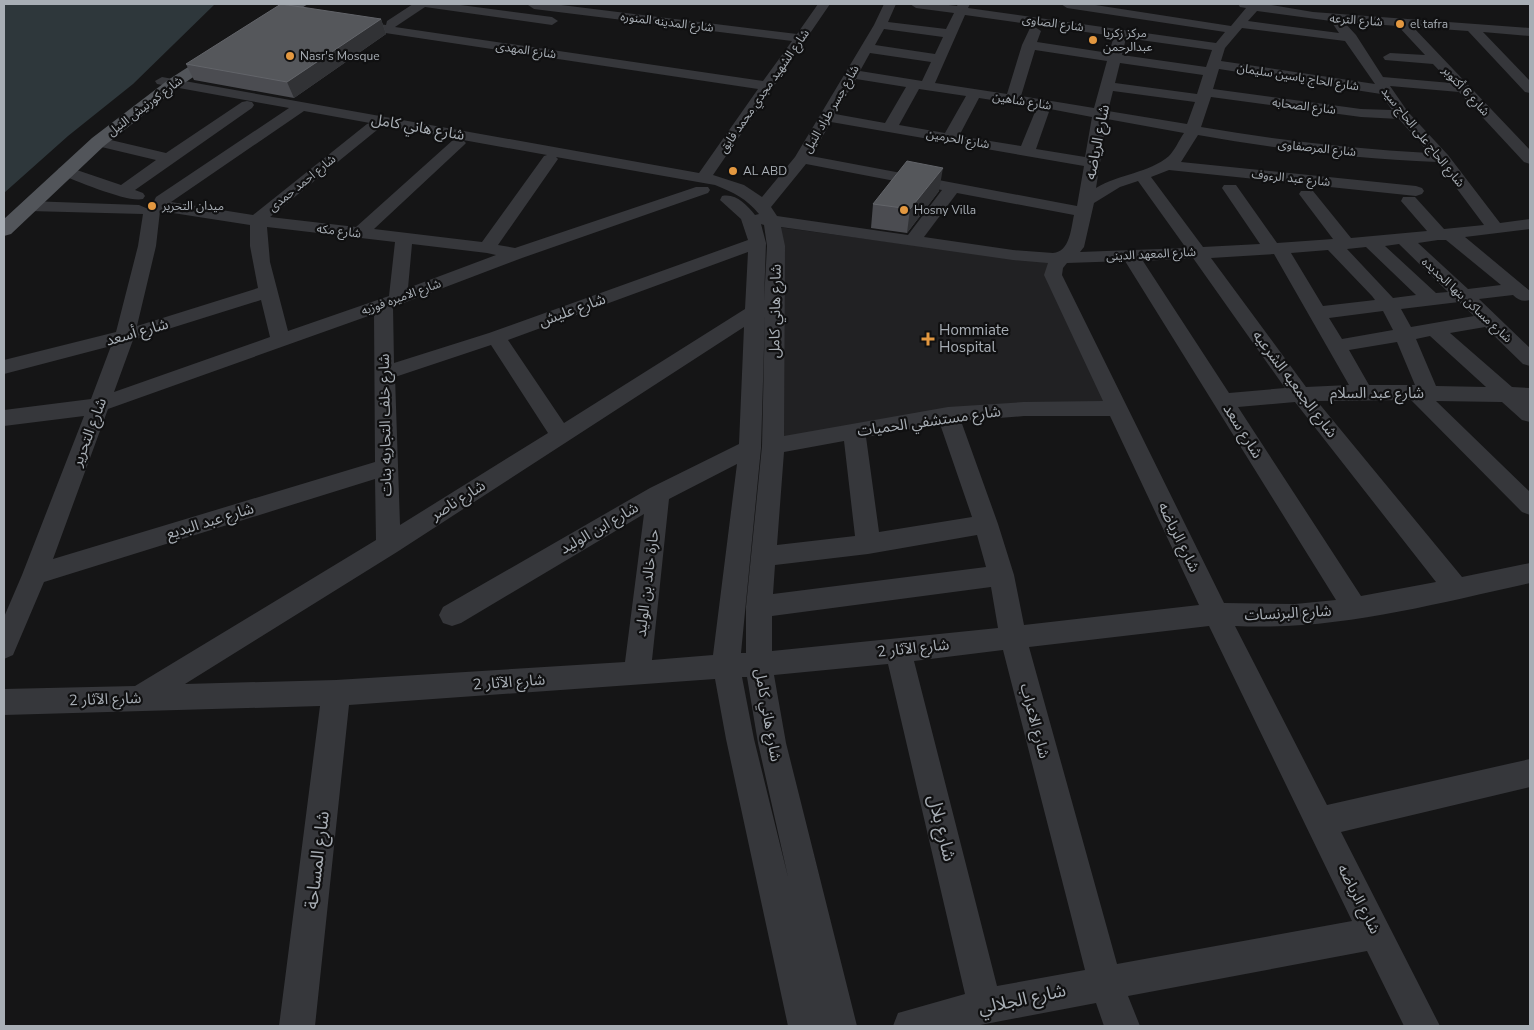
<svg xmlns="http://www.w3.org/2000/svg" width="1534" height="1030" viewBox="0 0 1534 1030" font-family="'Nunito Sans','Noto Sans Arabic',sans-serif">
	<style>
		.built { fill: #212123 }
		.water { fill: #2e373b }
		.lines { fill: none; stroke-linecap: round; stroke-linejoin: round }
		.minor { fill: #36373b; fill-rule: evenodd }
		.major { fill: #52555a; fill-rule: evenodd }
		.wall { fill: #4b4c51 }
		.shaded-wall { fill: #313235 }
		.building { fill: #55575b; stroke: #626469 }
		.poi-dot { fill: #e39840; stroke: #101011; stroke-width: 2 }
		.labels { text-anchor: middle; stroke-width: 4.5; stroke-linejoin: round; paint-order: stroke }
		.far-street-label { font-size: 12px; fill: #a8aeb5; stroke: #101011 }
		.far-poi-label { font-size: 12px; fill: #a8aeb5; stroke: #101011; text-anchor: start }
		.street-label { font-size: 15px; fill: #a8aeb5; stroke: #101011 }
		.poi-label { font-size: 15px; fill: #a8aeb5; stroke: #101011; text-anchor: start }
		.near-street-label { font-size: 18px; fill: #a8aeb5; stroke: #101011 }
	</style>
	<rect width="100%" height="100%" fill="#151516"/>
	<!-- built -->
	<path class="built" d="M 778,227 L 1031,261 L 1050,261 L 1108,405 L 782,440 Z"/>
	<!-- water -->
	<path class="water" d="M 4,4 L 215,4 L 133,84 L 68,136 L 4,193 Z"/>
	<g class="lines">
		<!-- minor -->
		<path class="minor" d="M 413,4 L 453,4 L 552,17 L 558,21 L 552,25 L 425,7 L 395,27 L 763,81 L 792,41 L 534,9 L 528,5 L 553,4 L 797,34 L 818,4 L 830,4 L 713,175 L 744,185 L 762,197 L 795,157 L 874,25 L 884,4 L 896,4 L 888,22 L 946,29 L 954,13 L 916,8 L 910,4 L 940,4 L 957,6 L 958,4 L 970,4 L 968,8 L 1216,43 L 1225,32 L 1067,8 L 1061,4 L 1089,4 L 1231,26 L 1246,8 L 1240,7 L 1238,4 L 1266,4 L 1313,12 L 1530,28 L 1530,36 L 1483,32 L 1530,81 L 1530,93 L 1525,92 L 1468,31 L 1413,27 L 1530,150 L 1530,164 L 1524,162 L 1459,92 L 1390,86 L 1408,112 L 1448,155 L 1500,223 L 1530,219 L 1530,229 L 1465,237 L 1530,291 L 1530,300 C 1523,302 1518,300 1513,295 L 1479,299 L 1530,348 L 1530,366 L 1523,364 L 1485,327 L 1450,333 L 1512,387 L 1530,388 L 1530,422 L 1522,420 L 1502,402 L 1436,401 L 1530,492 L 1530,515 L 1522,512 L 1411,400 L 1317,401 L 1462,577 L 1530,563 L 1530,583 C 1434,604 1335,631 1235,626 L 1327,805 L 1530,759 L 1530,787 L 1341,832 L 1440,1026 L 1404,1026 L 1367,951 L 1128,996 L 1140,1026 L 1104,1026 L 1096,1003 L 975,1026 L 893,1026 L 898,1013 L 965,994 L 888,664 L 774,675 L 786,743 L 857,1026 L 788,1026 L 726,739 L 715,679 L 349,705 L 315,1026 L 279,1026 L 320,706 L 4,715 L 4,689 L 135,686 L 376,540 L 375,479 L 44,582 L 13,655 L 4,659 L 4,617 L 22,575 L 84,416 L 4,426 L 4,410 L 91,399 L 111,346 L 4,374 L 4,360 L 116,332 L 138,246 L 143,214 L 29,211 L 23,210 L 21,206 L 23,202 L 29,201 L 139,205 L 146,208 L 154,206 L 155,203 L 154,201 L 156,197 L 289,108 L 157,84 L 155,81 L 162,77 L 699,173 L 758,89 L 352,28 L 346,24 L 352,20 L 386,25 L 387,21 ZM 1257,11 L 1331,21 L 1339,33 L 1248,21 ZM 965,15 L 1114,36 L 1109,53 L 1037,42 L 1041,31 L 1035,27 L 1030,28 L 1022,45 L 1007,94 L 935,83 ZM 1344,22 L 1398,26 L 1425,55 L 1390,53 L 1383,57 L 1385,60 L 1433,64 L 1451,83 L 1383,77 L 1356,35 ZM 1242,28 L 1345,41 L 1375,84 L 1221,61 L 1225,48 ZM 884,29 L 943,37 L 935,54 L 875,45 ZM 1126,38 L 1212,50 L 1206,67 L 1122,55 ZM 1035,50 L 1107,61 L 1094,108 L 1021,96 ZM 870,53 L 931,62 L 922,81 L 860,71 ZM 1120,63 L 1203,75 L 1197,94 L 1115,83 ZM 1219,69 L 1381,94 L 1392,110 L 1361,109 L 1213,89 ZM 856,79 L 906,87 L 885,123 L 835,114 ZM 919,89 L 966,96 L 945,133 L 899,125 ZM 1113,91 L 1195,102 L 1187,124 L 1108,111 ZM 1211,97 L 1361,117 L 1399,119 L 1429,153 C 1353,149 1277,140 1201,127 ZM 979,98 L 1037,107 L 1021,146 L 959,136 ZM 1050,109 L 1092,117 L 1085,157 L 1036,149 ZM 304,111 L 370,123 L 367,124 L 253,215 L 171,202 ZM 1107,119 L 1184,133 C 1179,140 1175,150 1169,156 C 1149,173 1119,174 1096,188 ZM 831,122 L 1084,166 L 1077,206 L 811,156 ZM 378,124 L 457,139 L 453,140 L 356,227 L 270,217 L 377,130 L 379,127 ZM 1198,135 C 1277,149 1357,159 1437,162 L 1484,225 L 1444,229 L 1415,197 L 1403,197 L 1401,201 L 1427,231 L 1351,238 L 1313,191 L 1301,191 L 1299,194 L 1333,239 L 1277,243 L 1236,185 L 1224,185 L 1222,188 L 1260,244 L 1203,247 L 1151,177 L 1169,170 L 1416,196 L 1422,194 L 1424,191 L 1422,188 L 1416,186 L 1181,162 ZM 463,140 L 547,155 L 544,156 L 482,242 L 374,229 L 463,146 L 466,143 ZM 556,157 L 715,185 C 733,192 747,199 759,214 L 755,215 C 747,205 736,193 722,196 L 720,200 L 741,219 L 748,240 L 489,333 L 394,363 L 393,307 L 522,258 L 708,193 L 710,190 L 708,187 L 696,187 L 515,248 L 498,245 L 558,159 ZM 806,164 L 942,190 L 908,235 L 777,216 L 771,207 ZM 1138,181 L 1186,248 L 1080,252 L 1084,247 L 1094,203 L 1120,187 ZM 957,193 L 1074,215 C 1071,228 1070,252 1053,253 L 1013,250 L 924,237 ZM 160,211 L 250,225 L 250,246 L 258,288 L 137,326 L 156,246 ZM 761,224 L 764,225 L 767,246 L 764,301 L 766,243 ZM 267,227 L 395,242 L 389,296 L 288,331 L 270,262 ZM 781,227 L 1013,260 L 1048,263 L 1044,275 L 1103,401 L 1024,402 L 948,407 L 784,436 L 785,246 ZM 1438,240 L 1446,240 L 1501,285 L 1468,289 L 1418,243 ZM 412,244 L 487,253 L 496,255 L 408,288 ZM 1399,244 L 1448,292 L 1436,293 L 1385,246 ZM 1366,247 L 1416,295 L 1393,298 L 1347,249 ZM 1328,250 L 1372,296 L 1375,300 L 1323,306 L 1291,253 ZM 748,252 L 745,309 L 564,423 L 508,340 ZM 1274,254 L 1349,385 L 1306,387 L 1211,258 ZM 1193,258 L 1285,388 L 1229,393 L 1143,261 ZM 1125,261 L 1336,600 L 1295,604 L 1224,603 L 1062,275 L 1063,268 L 1067,263 ZM 261,300 L 270,337 L 114,392 L 133,340 ZM 1459,302 L 1474,316 L 1411,327 L 1401,309 ZM 1383,311 L 1393,330 L 1342,339 L 1329,318 ZM 374,314 L 375,462 L 53,559 L 108,409 ZM 765,314 L 762,446 L 746,607 L 746,653 L 741,653 L 761,448 ZM 744,327 L 739,444 L 650,488 L 443,607 L 439,615 L 443,623 L 452,626 L 461,623 L 644,514 L 625,662 L 336,680 L 185,684 L 397,552 ZM 1430,336 L 1486,387 L 1436,386 L 1416,339 ZM 1397,342 L 1415,385 L 1369,385 L 1349,350 ZM 491,345 L 548,433 L 400,525 L 395,377 ZM 1295,402 L 1436,582 L 1361,596 L 1238,407 ZM 1024,416 L 1110,416 L 1199,605 L 1024,625 L 1014,575 L 998,524 L 961,421 ZM 940,424 L 972,517 L 879,532 L 866,437 ZM 844,441 L 855,536 L 777,545 L 784,452 ZM 737,464 L 713,655 L 652,660 L 669,499 ZM 977,535 L 986,567 L 773,594 L 775,565 L 868,554 ZM 991,587 L 998,628 L 772,651 L 772,616 ZM 1209,626 L 1352,921 L 1117,964 L 1029,647 ZM 1003,650 L 1085,970 L 997,986 L 914,661 ZM 742,677 L 747,677 L 758,743 L 788,877 L 754,739 Z
			M 247,101 L 252,102 L 254,105 L 252,108 L 135,190 L 143,193 L 145,196 L 143,199 C 128,203 77,181 59,174 L 57,171 L 59,168 L 65,166 L 121,185 L 156,160 L 93,145 L 90,142 L 93,139 L 98,137 L 166,153 L 242,102 Z"/>
		<!-- major -->
		<path class="major" d="M 291,4 L 308,4 L 269,29 L 259,29 L 257,26 L 259,23 Z
			M 221,47 L 226,49 L 229,52 L 226,55 L 180,86 L 104,146 L 11,234 L 4,236 L 4,219 L 92,138 L 168,80 L 216,49 Z"/>
	</g>
	<!-- wall -->
	<path class="wall" d="M 381,19 L 386,34 L 294,98 L 194,80 L 186,64 Z
		M 939,191 L 907,233 L 871,228 L 873,204 Z"/>
	<!-- shaded-wall -->
	<path class="shaded-wall" d="M 381,19 L 386,34 L 294,98 L 287,82 Z
		M 943,168 L 939,191 L 907,233 L 910,209 Z"/>
	<!-- building -->
	<path class="building" d="M 281,4 L 381,19 L 287,82 L 186,64 Z
		M 907,161 L 943,168 L 910,209 L 873,204 Z"/>
	<!-- markers -->
	<g class="poi-dot">
		<circle cx="1400" cy="24" r="5"/>
		<circle cx="1093" cy="40" r="5"/>
		<circle cx="290" cy="56" r="5"/>
		<circle cx="733" cy="171" r="5"/>
		<circle cx="152" cy="206" r="5"/>
		<circle cx="904" cy="210" r="5"/>
		<path d="M925.5 331.5h5v5h5v5h-5v5h-5v-5h-5v-5h5z"/>
	</g>
	<g class="labels">
		<!-- far-street labels -->
		<g class="far-street-label">
			<text transform="translate(1356 20) rotate(4)" y="4">شارع الترعه</text>
			<text transform="translate(667 22) rotate(7)" y="4">شارع المدينه المنوره</text>
			<text transform="translate(1053 23) rotate(8)" y="4">شارع الصاوى</text>
			<text transform="translate(526 50) rotate(8)" y="4">شارع المهدى</text>
			<text transform="translate(1298 77) rotate(9)" y="4">شارع الحاج ياسين سليمان</text>
			<text transform="translate(764 91) rotate(-55)" y="4">شارع الشهيد مجدي محمد فايق</text>
			<text transform="translate(1466 91) rotate(47)" y="4">شارع 6 أكتوبر</text>
			<text transform="translate(1022 101) rotate(9)" y="4">شارع شاهين</text>
			<text transform="translate(145 106) rotate(-37)" y="4">شارع كورنيش النيل</text>
			<text transform="translate(1304 106) rotate(7)" y="4">شارع الصحابه</text>
			<text transform="translate(831 109) rotate(-60)" y="4">شارع جسر طراد النيل</text>
			<text transform="translate(1423 137) rotate(51)" y="4">شارع الحاج على الحاج سيد</text>
			<text transform="translate(958 139) rotate(10)" y="4">شارع الحرمين</text>
			<text transform="translate(1317 148) rotate(6)" y="4">شارع المرصفاوى</text>
			<text transform="translate(1291 178) rotate(6)" y="4">شارع عبد الرءوف</text>
			<text transform="translate(302 183) rotate(-39)" y="4">شارع احمد حمدى</text>
			<text transform="translate(339 231) rotate(7)" y="4">شارع مكه</text>
			<text transform="translate(1151 254) rotate(-3)" y="4">شارع المعهد الدينى</text>
			<text transform="translate(401 297) rotate(-20)" y="4">شارع الاميره فوزيه</text>
			<text transform="translate(1467 300) rotate(43)" y="4">شارع مساكن بنها الجديده</text>
		</g>
		<!-- far-poi labels -->
		<g class="far-poi-label">
			<text x="1410" y="28">el tafra</text>
			<text x="1103" y="37">مركز زكريا<tspan x="1103" dy="14">عبدالرحمن</tspan></text>
			<text x="300" y="60">Nasr's Mosque</text>
			<text x="743" y="175">AL ABD</text>
			<text x="162" y="210">ميدان التحرير</text>
			<text x="914" y="214">Hosny Villa</text>
		</g>
		<!-- street labels -->
		<g class="street-label">
			<text transform="translate(418 127) rotate(10)" y="5">شارع هاني كامل</text>
			<text transform="translate(1097 142) rotate(-79)" y="5">شارع الرياضه</text>
			<text transform="translate(572 310) rotate(-20)" y="5">شارع عليش</text>
			<text transform="translate(775 311) rotate(-89)" y="5">شارع هاني كامل</text>
			<text transform="translate(137 332) rotate(-16)" y="5">شارع أسعد</text>
			<text transform="translate(1295 384) rotate(53)" y="5">شارع الجمعيه الشرعيه</text>
			<text x="1377" y="398">شارع عبد السلام</text>
			<text transform="translate(929 421) rotate(-8)" y="5">شارع مستشفي الحميات</text>
			<text transform="translate(385 425) rotate(-91)" y="5">شارع خلف التجاريه بنات</text>
			<text transform="translate(1243 431) rotate(58)" y="5">شارع سعد</text>
			<text transform="translate(89 432) rotate(-69)" y="5">شارع التحرير</text>
			<text transform="translate(458 500) rotate(-32)" y="5">شارع ناصر</text>
			<text transform="translate(210 521) rotate(-17)" y="5">شارع عبد البديع</text>
			<text transform="translate(599 528) rotate(-30)" y="5">شارع ابن الوليد</text>
			<text transform="translate(1179 537) rotate(64)" y="5">شارع الرياضه</text>
			<text transform="translate(647 583) rotate(-83)" y="5">حارة خالد بن الوليد</text>
			<text transform="translate(1288 613) rotate(-3)" y="5">شارع البرنسات</text>
			<text transform="translate(913 648) rotate(-6)" y="5">شارع الآثار 2</text>
			<text transform="translate(509 682) rotate(-4)" y="5">شارع الآثار 2</text>
			<text transform="translate(105 699) rotate(-2)" y="5">شارع الآثار 2</text>
			<text transform="translate(768 715) rotate(80)" y="5">شارع هاني كامل</text>
			<text transform="translate(1035 721) rotate(75)" y="5">شارع الاعراب</text>
			<text transform="translate(1359 899) rotate(63)" y="5">شارع الرياضه</text>
		</g>
		<!-- poi labels -->
		<g class="poi-label">
			<text x="939" y="335">Hommiate<tspan x="939" dy="17">Hospital</tspan></text>
		</g>
		<!-- near-street labels -->
		<g class="near-street-label">
			<text transform="translate(942 828) rotate(76)" y="6">شارع بلال</text>
			<text transform="translate(317 860) rotate(-83)" y="6">شارع المساحة</text>
			<text transform="translate(1022 999) rotate(-12)" y="6">شارع الجلالي</text>
		</g>
	</g>
	<!-- border -->
	<rect width="1534" height="1030" fill="none" stroke="#a8aeb5" stroke-width="10"/>
</svg>
